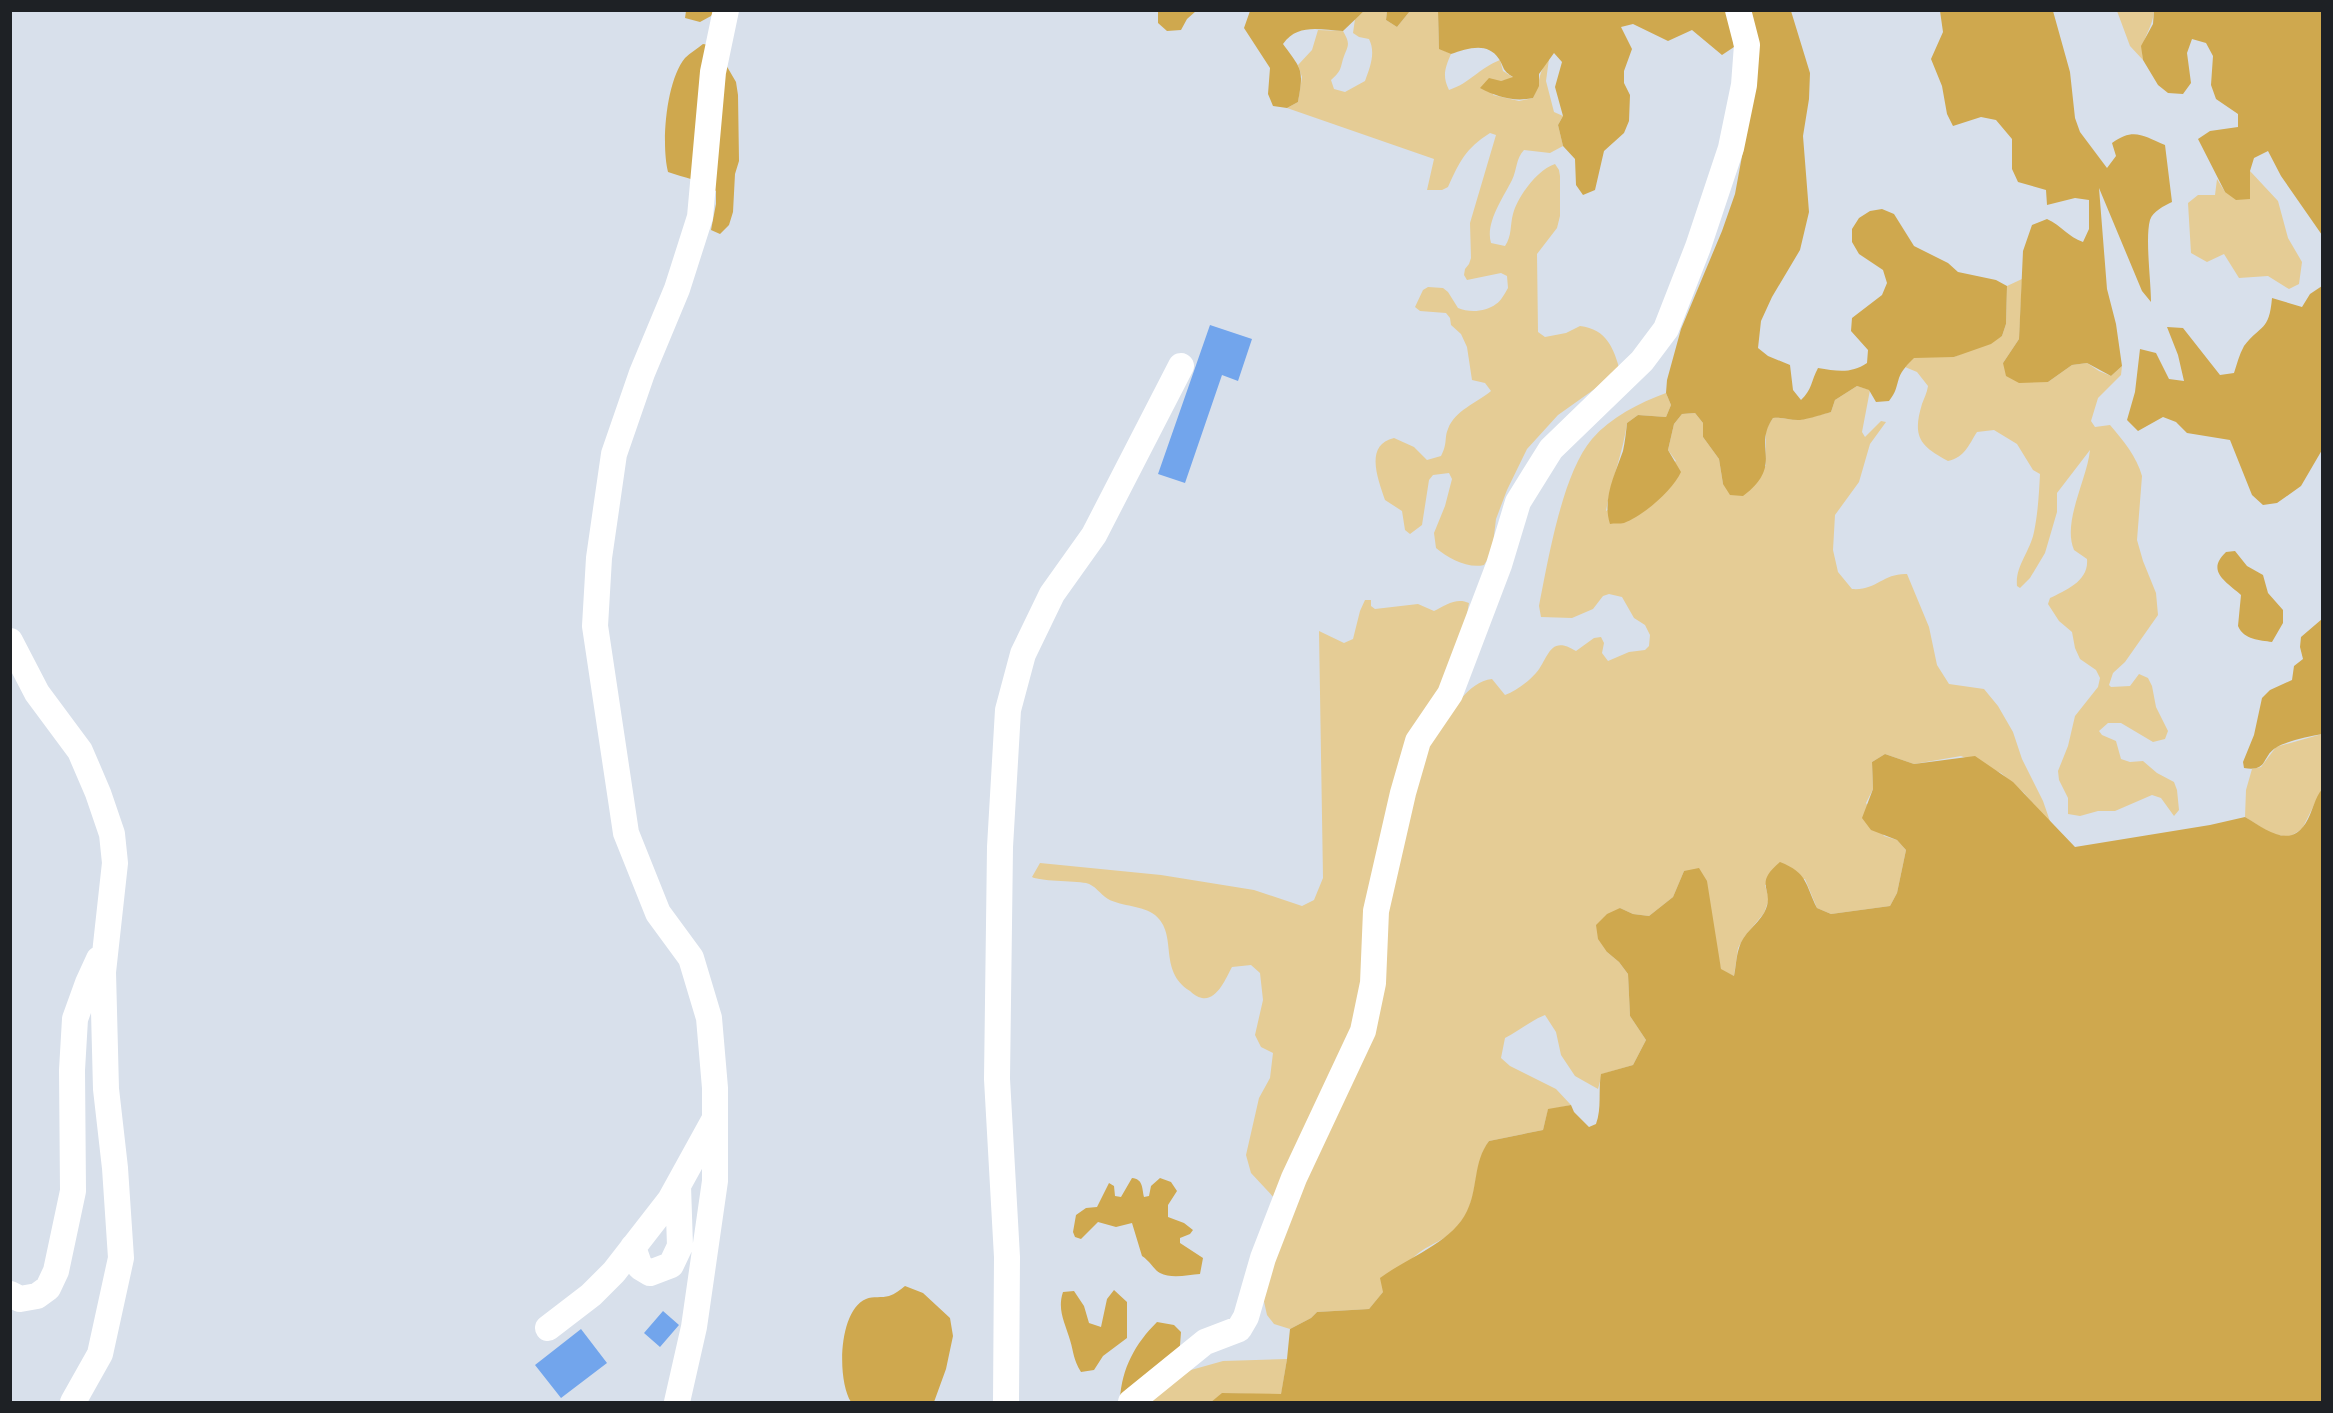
<svg xmlns="http://www.w3.org/2000/svg" width="2333" height="1413" viewBox="0 0 2333 1413" font-family="'Titillium Web',sans-serif">
	<style>
		.green { fill: #e5cc95 }
		.forest { fill: #cfa84e }
		.building { fill: #72a5ec }
		.lines { fill: none; stroke-linecap: round; stroke-linejoin: round }
		.minor { stroke: #fff; stroke-width: 26 }
	</style>
	<rect width="100%" height="100%" fill="#d8e0eb"/>
	<!-- green -->
	<path class="green" d="M 1364,11 L 1387,11 L 1386,20 L 1397,27 L 1410,11 L 1438,11 L 1439,48 L 1451,54 C 1445,68 1442,76 1449,90 C 1470,83 1478,69 1500,60 L 1503,71 L 1514,78 L 1501,81 L 1493,95 L 1519,101 L 1533,98 C 1541,83 1537,73 1549,59 L 1546,81 L 1554,112 L 1563,116 L 1558,125 L 1563,146 L 1550,153 L 1524,150 C 1516,158 1517,170 1512,180 C 1503,198 1485,223 1491,243 L 1505,246 C 1512,236 1510,225 1513,214 C 1518,196 1537,170 1555,164 L 1559,170 L 1560,176 L 1560,216 L 1557,228 L 1537,254 L 1538,332 L 1545,337 L 1566,333 L 1580,326 C 1607,329 1614,349 1620,371 L 1558,415 L 1527,449 L 1507,490 L 1496,519 L 1492,552 L 1484,565 C 1468,569 1448,558 1436,548 L 1434,533 L 1445,506 L 1452,479 L 1449,473 L 1433,475 L 1429,480 L 1422,525 L 1410,534 L 1405,530 L 1402,511 L 1385,500 C 1378,479 1364,445 1394,438 L 1414,447 L 1427,460 L 1441,456 C 1448,443 1444,438 1448,429 C 1455,410 1477,403 1491,391 L 1485,383 L 1472,380 L 1467,347 L 1461,334 L 1451,325 L 1450,318 L 1446,313 L 1420,311 L 1415,307 L 1423,290 L 1428,287 L 1443,288 L 1448,292 L 1458,308 C 1469,313 1486,312 1496,304 C 1501,301 1505,293 1508,288 L 1507,276 L 1501,273 L 1467,280 L 1464,275 L 1465,269 L 1469,264 L 1471,258 L 1470,223 L 1496,135 L 1490,133 C 1465,149 1460,161 1448,187 L 1442,190 L 1427,190 L 1434,159 L 1287,108 L 1298,102 L 1302,77 L 1298,65 L 1312,50 L 1318,30 L 1343,31 C 1351,45 1348,45 1343,59 C 1340,70 1341,71 1331,80 L 1334,89 L 1345,92 L 1365,81 C 1370,67 1376,53 1369,39 L 1359,37 L 1353,33 L 1355,19 Z
		M 2117,11 L 2154,11 C 2152,32 2140,37 2143,60 L 2130,46 Z
		M 2250,171 L 2278,201 L 2288,238 L 2302,262 L 2299,284 L 2289,289 L 2268,276 L 2239,278 L 2224,254 L 2207,262 L 2191,253 L 2188,203 L 2198,195 L 2215,195 L 2217,179 L 2225,192 Z
		M 2022,279 L 2019,339 L 2003,363 L 2048,382 L 2072,365 L 2087,363 L 2099,371 L 2111,376 L 2122,366 L 2121,375 L 2098,398 L 2091,421 L 2095,427 L 2110,425 C 2123,440 2137,457 2142,476 L 2137,540 L 2143,561 L 2156,593 L 2158,615 L 2125,662 L 2113,673 L 2109,685 L 2111,687 L 2130,686 L 2139,674 L 2148,678 L 2152,686 L 2156,707 L 2168,731 L 2165,739 L 2153,742 L 2121,723 L 2108,723 L 2099,731 L 2102,735 L 2116,741 L 2121,759 L 2130,762 L 2143,761 L 2157,773 L 2174,782 L 2177,790 L 2179,810 L 2174,816 L 2161,798 L 2152,795 L 2115,811 L 2098,811 L 2080,816 L 2068,814 L 2068,798 L 2059,780 L 2058,771 L 2068,746 L 2075,716 L 2098,687 L 2100,678 L 2096,670 L 2080,659 L 2075,648 L 2072,632 L 2059,621 L 2048,604 L 2050,598 C 2066,590 2089,581 2087,559 L 2074,550 C 2062,522 2087,480 2090,450 L 2057,493 L 2057,512 L 2045,553 L 2030,578 L 2020,588 L 2017,586 C 2015,566 2030,552 2034,532 C 2038,513 2039,493 2040,474 L 2033,470 L 2017,444 L 1994,430 L 1977,432 C 1968,446 1965,457 1948,461 C 1920,446 1912,437 1922,404 C 1924,398 1927,393 1928,386 L 1917,372 L 1905,367 L 1914,357 L 1954,357 L 2002,336 L 2006,324 L 2007,286 Z
		M 1857,386 L 1870,390 L 1862,432 L 1865,437 L 1881,421 L 1886,422 L 1870,444 L 1859,482 L 1835,515 L 1833,550 L 1838,572 L 1852,589 C 1876,591 1883,573 1907,574 L 1929,627 L 1937,665 L 1949,684 L 1984,689 L 1998,706 L 2013,732 L 2022,759 L 2043,801 L 2051,824 L 2024,793 L 2001,773 L 1961,756 L 1914,764 L 1885,754 L 1872,762 L 1873,789 L 1866,803 L 1884,836 L 1897,840 L 1906,850 L 1897,893 L 1890,906 L 1831,914 L 1817,908 L 1805,879 L 1765,885 L 1769,899 L 1764,913 L 1745,936 L 1738,948 L 1734,976 L 1721,970 L 1712,926 L 1684,871 L 1673,897 L 1649,916 L 1633,914 L 1620,908 L 1607,952 L 1619,962 L 1628,974 L 1630,1016 L 1646,1040 L 1633,1065 L 1602,1074 L 1598,1089 L 1575,1076 L 1561,1055 L 1556,1032 L 1545,1015 C 1530,1021 1519,1031 1505,1038 L 1501,1058 L 1510,1066 L 1556,1089 L 1571,1105 L 1548,1110 L 1543,1130 L 1489,1141 C 1473,1166 1478,1194 1465,1216 C 1448,1243 1435,1239 1415,1256 C 1398,1271 1384,1292 1369,1309 L 1317,1312 L 1311,1318 L 1290,1329 L 1274,1324 L 1267,1315 L 1259,1279 L 1277,1201 L 1251,1173 L 1246,1155 L 1259,1098 L 1270,1078 L 1273,1053 L 1261,1047 L 1255,1035 L 1263,1000 L 1260,973 L 1251,965 L 1232,967 C 1226,978 1217,1001 1202,998 C 1197,997 1193,994 1190,991 C 1157,970 1179,935 1155,915 C 1142,905 1123,907 1108,899 C 1100,894 1095,885 1086,883 C 1074,881 1038,881 1032,877 L 1040,863 L 1161,875 L 1254,890 L 1302,906 L 1314,900 L 1323,878 L 1319,631 L 1344,643 L 1353,639 L 1360,611 L 1365,600 L 1371,600 L 1371,606 L 1375,609 L 1418,604 L 1434,611 C 1445,605 1457,597 1469,603 L 1464,631 L 1438,730 C 1452,712 1467,682 1492,679 L 1505,695 C 1516,691 1528,682 1536,673 C 1549,658 1549,634 1576,651 L 1594,638 L 1601,637 L 1604,643 L 1602,653 L 1608,661 L 1629,652 L 1645,650 L 1649,646 L 1650,635 L 1645,625 L 1634,618 L 1622,597 L 1609,594 L 1603,596 L 1593,609 L 1572,618 L 1541,617 L 1539,606 C 1548,561 1562,474 1592,439 C 1611,417 1639,403 1666,393 L 1671,405 L 1666,417 L 1638,415 L 1627,423 C 1623,453 1611,481 1606,511 L 1676,461 L 1668,450 L 1674,424 L 1682,414 L 1695,413 L 1703,423 L 1703,437 L 1719,459 L 1723,484 L 1766,466 L 1766,429 L 1773,418 C 1782,417 1789,420 1798,420 C 1801,420 1824,414 1831,412 L 1835,400 Z
		M 2322,734 L 2322,789 L 2302,829 L 2289,837 L 2272,834 L 2245,817 L 2246,790 L 2252,769 L 2261,767 L 2276,747 Z
		M 1287,1359 L 1281,1395 L 1223,1393 L 1211,1402 L 1143,1402 L 1191,1370 L 1223,1361 Z"/>
	<!-- forest -->
	<path class="forest" d="M 686,11 L 714,11 L 711,16 L 700,22 L 685,18 Z
		M 1158,11 L 1158,10 L 1196,11 L 1187,19 L 1181,30 L 1167,31 L 1158,23 Z
		M 1250,11 L 1250,10 L 1364,11 L 1343,31 C 1320,30 1298,23 1283,44 C 1302,70 1304,69 1298,102 L 1287,108 L 1273,106 L 1268,94 L 1270,68 L 1244,28 Z
		M 1387,11 L 1387,10 L 1410,11 L 1397,27 L 1386,20 Z
		M 1438,11 L 1729,11 L 1734,47 L 1722,55 L 1692,30 L 1668,41 L 1633,24 L 1621,27 L 1632,49 L 1624,71 L 1624,83 L 1630,95 L 1629,121 L 1624,133 L 1604,151 L 1595,190 L 1583,195 L 1576,185 L 1575,159 L 1563,146 L 1558,125 L 1563,116 L 1555,87 L 1562,62 L 1554,53 L 1539,74 L 1539,86 L 1533,98 C 1514,102 1497,97 1480,88 L 1489,78 L 1501,81 L 1513,77 C 1502,70 1505,69 1499,59 C 1487,41 1467,49 1451,54 L 1439,49 Z
		M 1744,11 L 1791,11 L 1810,73 L 1809,99 L 1803,136 L 1809,212 L 1800,250 L 1772,297 L 1761,321 L 1758,348 L 1768,356 L 1790,365 L 1793,390 L 1801,400 C 1812,390 1811,381 1818,368 C 1837,371 1851,374 1867,363 L 1868,350 L 1851,331 L 1852,318 L 1882,295 L 1887,283 L 1883,270 L 1859,254 L 1852,242 L 1852,229 L 1859,218 L 1870,211 L 1882,209 L 1894,214 L 1914,246 L 1948,263 L 1958,272 L 1996,280 L 2007,286 L 2006,324 L 2002,336 L 1991,344 L 1954,357 L 1914,358 C 1908,364 1902,370 1899,378 C 1896,388 1896,392 1889,401 L 1876,402 L 1869,390 L 1857,386 L 1835,400 L 1831,412 C 1824,414 1802,421 1798,420 C 1789,420 1783,417 1773,418 C 1752,448 1785,464 1743,496 L 1730,495 L 1723,484 L 1719,459 L 1703,437 L 1703,423 L 1695,413 L 1682,414 L 1674,424 L 1668,450 L 1681,472 C 1673,490 1643,516 1624,523 C 1620,524 1614,523 1610,524 C 1602,499 1615,474 1623,451 C 1625,442 1626,432 1627,423 L 1638,415 L 1666,417 L 1671,405 L 1666,393 L 1667,380 L 1681,329 L 1722,231 L 1735,194 L 1745,140 Z
		M 1940,11 L 2053,11 L 2070,72 L 2075,118 L 2080,132 L 2107,168 L 2116,156 L 2112,143 C 2134,127 2143,136 2165,145 L 2172,202 C 2164,206 2153,211 2150,220 C 2145,238 2151,281 2151,302 L 2142,291 L 2099,188 L 2107,289 L 2116,324 L 2122,366 L 2111,376 L 2087,363 L 2072,365 L 2048,382 L 2019,383 L 2006,376 L 2003,363 L 2019,339 L 2023,251 L 2032,225 L 2047,219 C 2062,226 2068,237 2083,242 L 2089,229 L 2089,200 L 2075,198 L 2047,205 L 2046,190 L 2018,182 L 2012,169 L 2012,139 L 1996,120 L 1981,117 L 1953,126 L 1947,114 L 1942,86 L 1931,59 L 1943,32 Z
		M 2154,11 L 2322,11 L 2322,235 L 2281,176 L 2268,151 L 2254,158 L 2250,171 L 2250,199 L 2236,200 L 2225,192 L 2198,139 L 2210,131 L 2238,127 L 2238,114 L 2216,99 L 2211,85 L 2213,56 L 2206,43 L 2192,39 L 2187,53 L 2191,83 L 2183,94 L 2168,93 L 2158,85 L 2143,60 L 2141,46 L 2153,24 Z
		M 703,44 L 715,46 L 736,82 L 738,95 L 739,161 L 735,174 L 733,212 L 729,225 L 720,234 L 711,230 L 716,204 L 716,191 C 703,180 684,178 668,172 C 661,144 666,81 685,58 C 690,53 698,48 703,44 Z
		M 2322,286 L 2322,450 L 2301,486 L 2277,503 L 2263,505 L 2252,495 L 2230,440 L 2187,433 L 2176,422 L 2163,417 L 2138,431 L 2127,420 L 2135,392 L 2140,349 L 2156,353 L 2169,379 L 2184,381 L 2178,355 L 2167,327 L 2183,328 L 2220,375 L 2234,373 C 2237,364 2239,355 2244,346 C 2261,324 2269,332 2272,298 L 2302,307 L 2310,294 Z
		M 2235,551 L 2247,566 L 2263,575 L 2268,593 L 2283,610 L 2283,623 L 2272,642 C 2260,640 2244,640 2238,626 L 2241,595 C 2225,581 2206,571 2226,552 Z
		M 2322,619 L 2322,734 C 2310,736 2287,741 2277,747 C 2261,756 2269,772 2244,768 L 2243,762 L 2254,735 L 2262,698 L 2270,690 L 2292,680 L 2294,666 L 2303,659 L 2300,647 L 2301,637 Z
		M 1885,754 L 1914,764 L 1975,756 L 2013,782 L 2075,847 L 2210,825 L 2245,817 C 2267,830 2292,851 2308,819 C 2313,809 2315,798 2322,789 L 2322,1402 L 1211,1402 L 1222,1393 L 1281,1394 L 1287,1359 L 1290,1329 L 1311,1318 L 1317,1312 L 1369,1309 L 1383,1292 L 1380,1278 C 1408,1257 1452,1243 1467,1211 C 1478,1189 1473,1162 1489,1141 L 1543,1130 L 1548,1109 L 1571,1105 L 1574,1112 L 1589,1127 L 1596,1124 C 1602,1108 1598,1091 1601,1074 L 1633,1065 L 1646,1040 L 1630,1016 L 1628,974 L 1619,962 L 1607,952 L 1598,939 L 1596,925 L 1607,914 L 1620,908 L 1633,914 L 1649,916 L 1673,897 L 1684,871 L 1699,868 L 1707,881 L 1721,969 L 1734,976 C 1736,967 1736,957 1739,948 C 1743,933 1757,925 1764,913 C 1777,889 1751,886 1780,862 C 1808,873 1805,884 1817,908 L 1831,914 L 1890,906 L 1897,893 L 1906,850 L 1897,840 L 1871,830 L 1862,818 L 1873,789 L 1872,762 Z
		M 1132,1178 C 1143,1179 1142,1188 1144,1197 L 1149,1196 L 1151,1186 L 1160,1178 L 1171,1182 L 1177,1191 L 1168,1205 L 1168,1217 L 1184,1223 L 1193,1230 L 1190,1234 L 1180,1238 L 1180,1243 L 1203,1258 L 1200,1274 C 1188,1275 1171,1279 1160,1273 C 1154,1270 1150,1261 1142,1256 L 1132,1223 L 1116,1227 L 1098,1222 L 1081,1239 L 1075,1237 L 1073,1232 L 1076,1215 L 1086,1208 L 1097,1207 L 1109,1183 L 1114,1186 L 1115,1196 L 1121,1197 Z
		M 905,1286 L 923,1293 L 950,1318 L 953,1336 L 946,1369 L 934,1402 L 851,1402 C 837,1380 838,1311 866,1299 C 873,1296 882,1298 889,1296 C 895,1294 900,1290 905,1286 Z
		M 1114,1290 L 1127,1302 L 1127,1338 L 1103,1356 L 1094,1370 L 1081,1372 C 1073,1359 1074,1353 1070,1340 C 1065,1323 1057,1310 1063,1292 L 1074,1291 L 1084,1306 L 1089,1323 L 1101,1327 L 1107,1299 Z
		M 1157,1322 L 1174,1325 L 1181,1332 L 1179,1359 L 1120,1399 C 1122,1368 1135,1344 1157,1322 Z"/>
	<!-- building -->
	<path class="building" d="M 1210,325 L 1252,339 L 1238,381 L 1222,375 L 1185,483 L 1158,474 Z
		M 663,1311 L 679,1325 L 660,1347 L 644,1333 Z
		M 581,1329 L 607,1363 L 561,1398 L 535,1365 Z"/>
	<g class="lines">
		<!-- minor -->
		<path class="minor" d="M 10,641 L 37,693 L 80,751 L 98,793 L 112,834 L 115,863 L 103,972 L 106,1089 L 115,1168 L 121,1258 L 100,1354 L 73,1402
			M 633,1247 L 640,1267 L 650,1273 L 671,1265 L 680,1246 L 678,1186
			M 10,1294 L 20,1299 L 37,1296 L 48,1288 L 56,1271 L 73,1191 L 72,1070 L 75,1019 L 88,983 L 99,959
			M 548,1328 L 591,1295 L 614,1272 L 670,1200 L 713,1122
			M 677,1402 L 694,1327 L 715,1181 L 715,1088 L 709,1018 L 691,958 L 658,913 L 626,833 L 595,626 L 599,558 L 614,454 L 642,373 L 677,289 L 700,217 L 713,72 L 726,10
			M 1006,1402 L 1007,1257 L 997,1079 L 1000,847 L 1008,710 L 1023,654 L 1052,594 L 1094,535 L 1181,366
			M 1131,1402 L 1205,1342 L 1239,1329 L 1246,1317 L 1263,1258 L 1294,1178 L 1363,1031 L 1373,983 L 1376,911 L 1403,793 L 1418,741 L 1450,694 L 1499,565 L 1518,502 L 1551,449 L 1642,361 L 1666,329 L 1698,247 L 1731,148 L 1744,85 L 1747,45 L 1738,10"/>
	</g>
	<!-- border -->
	<rect width="2333" height="1413" fill="none" stroke="#1e2125" stroke-width="24"/>
</svg>
